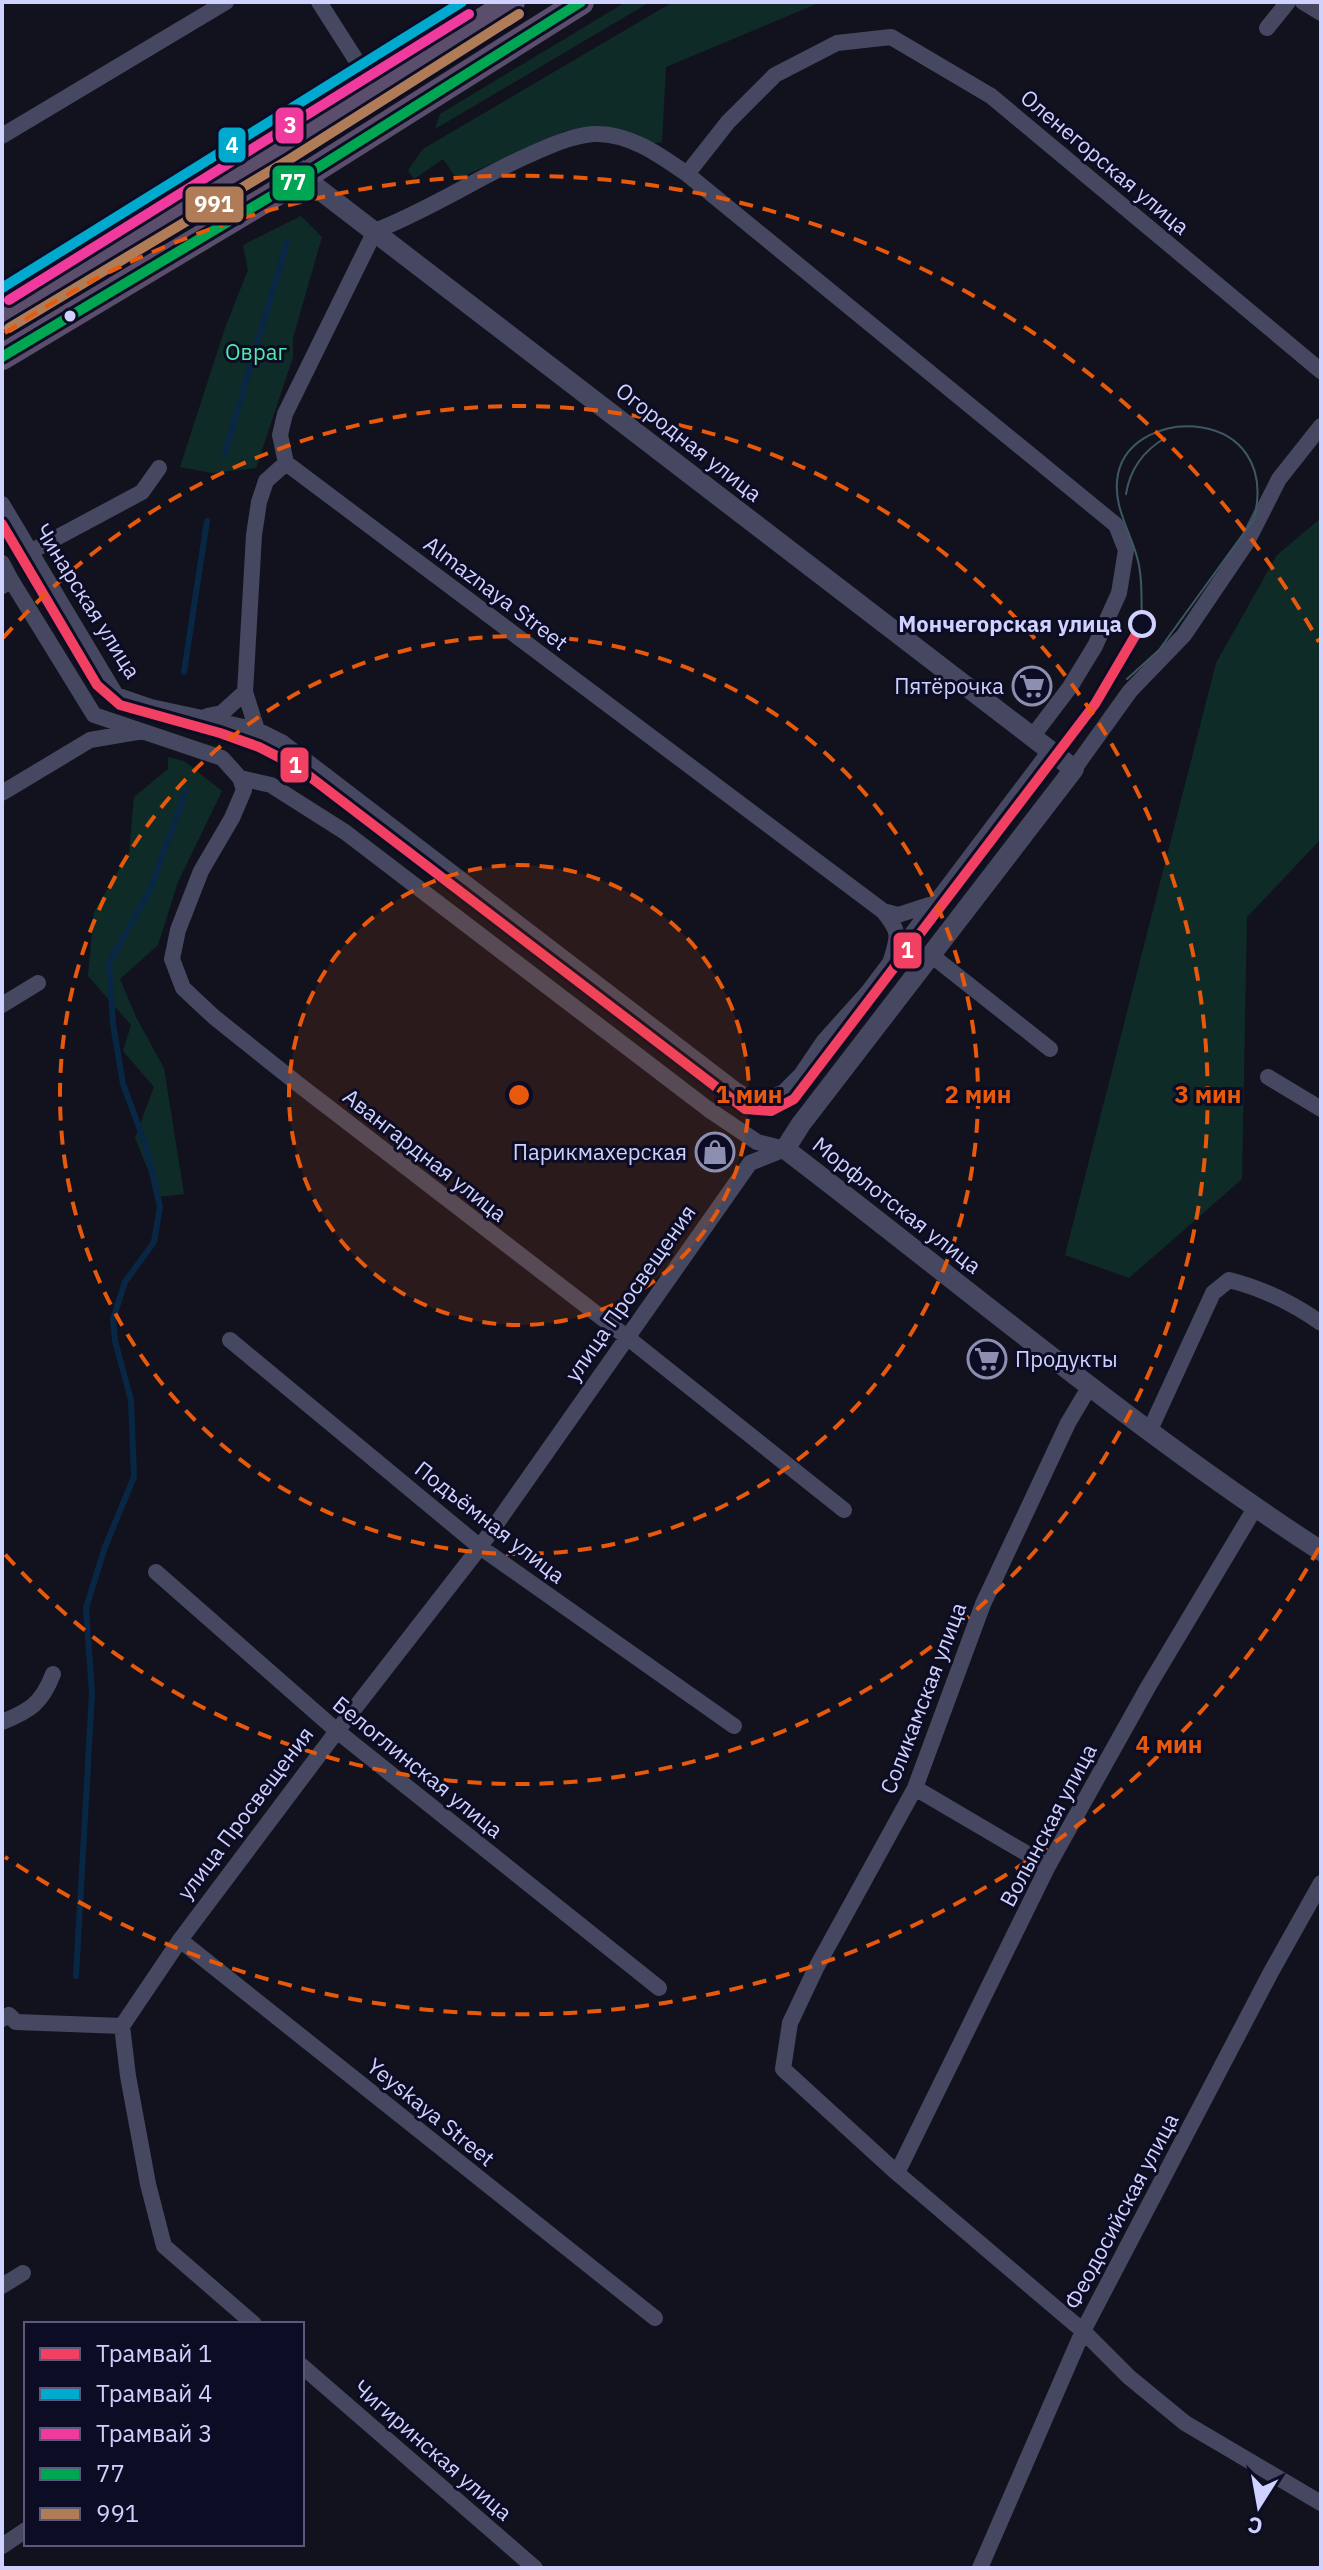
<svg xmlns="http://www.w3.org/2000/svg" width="1323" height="2570" viewBox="0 0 1323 2570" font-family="'IBM Plex Sans',sans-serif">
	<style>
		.green { fill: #0f2b27 }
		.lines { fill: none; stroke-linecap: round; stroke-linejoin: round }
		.stream { stroke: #082744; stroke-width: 6 }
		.minor { stroke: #454860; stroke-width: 16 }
		.tertiary { stroke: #454860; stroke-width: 20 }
		.trunk { stroke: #5a4e6c; stroke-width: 26 }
		.tram { stroke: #3c5865; stroke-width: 2 }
		.bus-1-casing { stroke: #0c0c24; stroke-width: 16 }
		.bus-2-casing { stroke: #0c0c24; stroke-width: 16 }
		.bus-1 { stroke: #00a651; stroke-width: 10 }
		.bus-2 { stroke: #b07c57; stroke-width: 10 }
		.tram-1-casing { stroke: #0c0c24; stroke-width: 16 }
		.tram-2-casing { stroke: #0c0c24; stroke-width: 16 }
		.tram-3-casing { stroke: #0c0c24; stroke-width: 16 }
		.tram-1 { stroke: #f24062; stroke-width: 10 }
		.tram-2 { stroke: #00a9ce; stroke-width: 10 }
		.tram-3 { stroke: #f13a9d; stroke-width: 10 }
		.ring { fill: none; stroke: #e8590c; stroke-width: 4; stroke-dasharray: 14 10 }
		.bus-dot { fill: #cfd2ff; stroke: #0c0c24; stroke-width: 3 }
		.stop-dot { fill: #0c0c24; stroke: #cfd2ff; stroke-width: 4 }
		.labels { text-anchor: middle; stroke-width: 6; stroke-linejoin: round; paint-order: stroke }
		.street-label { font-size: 22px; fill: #cfd2ff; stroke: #0c0c24 }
		.park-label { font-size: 22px; fill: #4febaa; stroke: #0c0c24 }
		.stop-label { font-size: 22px; font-weight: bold; fill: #cfd2ff; stroke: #0c0c24; text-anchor: end }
		.poi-label { font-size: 22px; fill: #cfd2ff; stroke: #0c0c24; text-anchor: end }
		.centre { fill: #e8590c; stroke: #0c0c24; stroke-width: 4 }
		.ring-label { font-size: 24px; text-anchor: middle; font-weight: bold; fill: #e8590c; stroke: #0c0c24; stroke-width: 6; stroke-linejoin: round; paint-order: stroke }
		.line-badge { stroke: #0c0c24; stroke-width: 3 }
		.badge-label { font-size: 22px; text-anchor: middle; font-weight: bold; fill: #fff }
	</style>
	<rect width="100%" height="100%" fill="#12121e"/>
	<!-- green -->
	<path class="green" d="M 626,2 L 650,2 L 435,129 L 440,114 Z
		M 673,2 L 821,2 L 666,67 L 662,142 L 651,144 L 614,129 L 565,131 L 457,179 L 443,159 L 414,179 L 408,170 L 423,149 Z
		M 301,216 L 322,237 L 293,338 L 293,357 L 256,468 L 212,473 L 180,467 L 225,328 L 248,270 L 243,245 Z
		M 1321,518 L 1321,839 L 1247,917 L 1242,1179 L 1129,1278 L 1065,1255 L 1216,663 L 1277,555 Z
		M 168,757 L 184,761 L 222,791 L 178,882 L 158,945 L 120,979 L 136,1017 L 164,1068 L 184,1194 L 159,1197 L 135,1138 L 154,1087 L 123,1051 L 131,1025 L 88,976 L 94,912 L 129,852 L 134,797 L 168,769 Z"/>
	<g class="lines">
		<!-- stream -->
		<path class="stream" d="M 225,453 L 287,242
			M 184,672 L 207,521
			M 76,1976 L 92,1693 L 86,1608 L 105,1547 L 134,1477 L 131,1400 L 115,1341 L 113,1319 L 125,1282 L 154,1242 L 160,1207 L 146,1146 L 123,1084 L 113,1024 L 109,963 L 151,888 L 186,790"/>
		<!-- minor -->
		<path class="minor" d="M 319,2 L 374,88
			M 1303,2 L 1321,13
			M 1267,28 L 1288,2
			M 2,136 L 226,2
			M 687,174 L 728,122 L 775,75 L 837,43 L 891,37 L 991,96 L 1321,371
			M 286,463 L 266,481 L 259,502 L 254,535 L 245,692 L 257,730 L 283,743 L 737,1091 L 751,1099 L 767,1098 L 783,1093 L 801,1075 L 824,1041 L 868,992 L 1050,751
			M 2,504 L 116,695 L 151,707 L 257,730
			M 30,552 L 142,492 L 159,468
			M 2,563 L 11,580 L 2,586
			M 11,580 L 94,715 L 222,758 L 240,778 L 244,790 L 232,818 L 201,871 L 178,930 L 172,959 L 183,988 L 214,1017 L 298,1084 L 628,1338 L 844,1510
			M 207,716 L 222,713 L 245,692
			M 1074,769 L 1130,691 L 1184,635 L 1247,542 L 1279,479 L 1321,426
			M 240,778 L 271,785 L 345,832 L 708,1109 L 757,1142 L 785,1149
			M 2,793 L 90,740 L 137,732
			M 883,911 L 898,915 L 935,903
			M 931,955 L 1050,1049
			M 891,960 C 899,935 900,932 883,911 L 286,463 L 280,435 L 285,414 L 375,231 C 429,210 477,178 529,155 C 549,146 571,136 593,134 C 628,132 660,155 687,174 L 1116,525 L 1126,550 L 1119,593 L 1095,646 L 1070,687 L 1032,737
			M 2,1005 L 38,983
			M 1268,1077 L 1321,1109
			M 230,1340 L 480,1547 L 734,1726
			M 1090,1386 L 1068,1423 L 983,1604 L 915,1788 L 816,1968 L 790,2023 L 783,2069 L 897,2173 L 1083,2331 L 1129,2377 L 1185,2423 L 1321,2503
			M 1149,1432 L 1213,1293 L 1229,1280 C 1261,1288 1294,1304 1321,1323
			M 156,1572 L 337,1731 L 659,1988
			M 2,1722 C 30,1711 42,1703 53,1674
			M 915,1788 L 1048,1866
			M 180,1940 L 655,2318
			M 2,2019 L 9,2015 L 16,2022 L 122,2026
			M 897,2173 L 1048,1866 L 1148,1687 L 1255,1508
			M 2,2286 L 23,2273
			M 254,2324 L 164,2246 L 148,2184 L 128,2076 L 122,2026 L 180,1940 L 337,1731 L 480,1547 L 750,1163 L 785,1149
			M 302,2366 L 535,2568
			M 2,2546 L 26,2530
			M 980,2568 L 1083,2331 L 1271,1972 L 1321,1883"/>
		<!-- tertiary -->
		<path class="tertiary" d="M 283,147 L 303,177 L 1074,769 L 801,1124 L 785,1149 C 962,1284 1133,1429 1321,1551"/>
		<!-- trunk -->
		<path class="trunk" d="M 2,316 L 283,147 L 512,2
			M 2,357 L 303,177 L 581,2"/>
		<!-- tram -->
		<path class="tram" d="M 1126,494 C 1130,469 1143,451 1165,438
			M 1127,679 L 1159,650 L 1254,519 C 1282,406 1133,403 1118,474 C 1112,504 1129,529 1137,557 C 1143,578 1141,602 1142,624"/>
		<defs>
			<path id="bus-1" d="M 2,357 L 303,177 L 581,2"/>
			<path id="bus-2" d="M 9,328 L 290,159 L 519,14"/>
		</defs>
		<!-- bus-1 casing -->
		<use href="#bus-1" class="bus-1-casing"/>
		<!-- bus-2 casing -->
		<use href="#bus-2" class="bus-2-casing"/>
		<!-- bus-1 -->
		<use href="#bus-1" class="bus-1"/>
		<!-- bus-2 -->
		<use href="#bus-2" class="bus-2"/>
		<defs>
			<path id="tram-1" d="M 2,524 L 97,685 L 120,705 L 220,733 L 259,747 L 296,766 L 745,1109 L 771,1111 L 794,1099 L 1095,704 L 1142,624"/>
			<path id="tram-2" d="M 2,288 L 462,2"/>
			<path id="tram-3" d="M 9,300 L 469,14"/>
		</defs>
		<!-- tram-1 casing -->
		<use href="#tram-1" class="tram-1-casing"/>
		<!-- tram-2 casing -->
		<use href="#tram-2" class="tram-2-casing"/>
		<!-- tram-3 casing -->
		<use href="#tram-3" class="tram-3-casing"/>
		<!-- tram-1 -->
		<use href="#tram-1" class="tram-1"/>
		<!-- tram-2 -->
		<use href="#tram-2" class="tram-2"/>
		<!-- tram-3 -->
		<use href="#tram-3" class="tram-3"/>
	</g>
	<!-- distance rings -->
	<circle cx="519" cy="1095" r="230" fill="#e8590c" fill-opacity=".12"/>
	<g class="ring">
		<circle cx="519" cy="1095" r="230"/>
		<circle cx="519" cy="1095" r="459"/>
		<path d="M3 638A689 689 0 1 1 3 1552"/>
		<path d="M1319 1548A919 919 0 0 1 5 1857M5 333A919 919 0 0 1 1319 642"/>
	</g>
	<!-- icons -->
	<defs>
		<symbol id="supermarket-ring" viewBox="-11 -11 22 22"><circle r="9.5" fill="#0c0c24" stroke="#8d8fb0" stroke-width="1.5"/><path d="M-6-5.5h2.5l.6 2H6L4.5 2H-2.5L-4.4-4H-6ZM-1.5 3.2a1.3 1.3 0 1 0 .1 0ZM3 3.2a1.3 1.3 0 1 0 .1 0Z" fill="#8d8fb0"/></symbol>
		<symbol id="shop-ring" viewBox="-11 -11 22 22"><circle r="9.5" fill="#0c0c24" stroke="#8d8fb0" stroke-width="1.5"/><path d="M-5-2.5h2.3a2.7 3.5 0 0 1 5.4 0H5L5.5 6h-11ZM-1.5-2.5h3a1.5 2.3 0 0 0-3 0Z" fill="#8d8fb0"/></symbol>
	</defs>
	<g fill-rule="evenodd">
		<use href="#supermarket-ring" x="1010" y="664" width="44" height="44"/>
		<use href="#shop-ring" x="693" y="1130" width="44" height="44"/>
		<use href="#supermarket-ring" x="965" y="1337" width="44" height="44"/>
	</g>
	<!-- markers -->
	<circle class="bus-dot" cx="70" cy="316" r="7"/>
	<circle class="stop-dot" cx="1142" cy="624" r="12"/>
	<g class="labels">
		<!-- street labels -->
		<g class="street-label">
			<text transform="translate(1105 162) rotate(40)" y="8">Оленегорская улица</text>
			<text transform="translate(689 442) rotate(38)" y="8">Огородная улица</text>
			<text transform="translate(496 593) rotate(37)" y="8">Almaznaya Street</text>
			<text transform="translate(88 601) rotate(58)" y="8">Чинарская улица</text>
			<text transform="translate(425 1155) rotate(38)" y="8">Авангардная улица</text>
			<text transform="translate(897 1205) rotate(38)" y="8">Морфлотская улица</text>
			<text transform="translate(630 1293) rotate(-55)" y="8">улица Просвещения</text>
			<text transform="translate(490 1522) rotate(38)" y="8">Подъёмная улица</text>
			<text transform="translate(923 1698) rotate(-69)" y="8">Соликамская улица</text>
			<text transform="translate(418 1767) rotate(39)" y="8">Белоглинская улица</text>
			<text transform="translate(245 1813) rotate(-53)" y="8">улица Просвещения</text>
			<text transform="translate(1048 1825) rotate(-62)" y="8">Волынская улица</text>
			<text transform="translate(431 2112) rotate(39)" y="8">Yeyskaya Street</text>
			<text transform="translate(1121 2211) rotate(-62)" y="8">Феодосийская улица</text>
			<text transform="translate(433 2450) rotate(41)" y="8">Чигиринская улица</text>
		</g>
		<!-- park labels -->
		<g class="park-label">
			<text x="256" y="360">Овраг</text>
		</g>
		<!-- stop labels -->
		<g class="stop-label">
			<text x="1122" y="632">Мончегорская улица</text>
		</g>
		<!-- poi labels -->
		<g class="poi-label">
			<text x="1004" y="694">Пятёрочка</text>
			<text x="687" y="1160">Парикмахерская</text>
			<text x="1015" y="1367" text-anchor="start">Продукты</text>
		</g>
	</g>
	<circle cx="519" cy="1095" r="12" class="centre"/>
	<g class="ring-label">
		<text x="749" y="1103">1 мин</text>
		<text x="978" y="1103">2 мин</text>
		<text x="1208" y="1103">3 мин</text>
		<text x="1169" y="1753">4 мин</text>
	</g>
	<g class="line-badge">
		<rect x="274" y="106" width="31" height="39" rx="8" fill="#f13a9d"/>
		<rect x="217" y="126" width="30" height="38" rx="8" fill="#00a9ce"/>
		<rect x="271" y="164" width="45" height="38" rx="8" fill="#00a651"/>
		<rect x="184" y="185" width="61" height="39" rx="8" fill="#b07c57"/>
		<rect x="279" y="746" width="31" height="38" rx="8" fill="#f24062"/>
		<rect x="892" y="931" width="31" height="39" rx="8" fill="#f24062"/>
	</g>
	<g class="badge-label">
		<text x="290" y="133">3</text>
		<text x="232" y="153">4</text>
		<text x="293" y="190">77</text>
		<text x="214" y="212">991</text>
		<text x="295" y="773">1</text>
		<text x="907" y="958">1</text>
	</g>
	<!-- border -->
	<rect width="1323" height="2570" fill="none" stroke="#cfd2ff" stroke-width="8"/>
	<!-- legend -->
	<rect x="24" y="2322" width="280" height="224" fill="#0c0c24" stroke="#5a5b7c" stroke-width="2"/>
	<rect x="40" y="2348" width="40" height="12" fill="#f24062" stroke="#5a5b7c" stroke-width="2"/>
	<text x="96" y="2362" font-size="24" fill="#cfd2ff">Трамвай 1</text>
	<rect x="40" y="2388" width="40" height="12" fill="#00a9ce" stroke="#5a5b7c" stroke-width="2"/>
	<text x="96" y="2402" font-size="24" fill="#cfd2ff">Трамвай 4</text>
	<rect x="40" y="2428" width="40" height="12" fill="#f13a9d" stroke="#5a5b7c" stroke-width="2"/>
	<text x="96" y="2442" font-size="24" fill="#cfd2ff">Трамвай 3</text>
	<rect x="40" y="2468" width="40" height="12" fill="#00a651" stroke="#5a5b7c" stroke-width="2"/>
	<text x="96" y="2482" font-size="24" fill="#cfd2ff">77</text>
	<rect x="40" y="2508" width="40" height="12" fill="#b07c57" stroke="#5a5b7c" stroke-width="2"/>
	<text x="96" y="2522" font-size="24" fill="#cfd2ff">991</text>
	<!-- north arrow -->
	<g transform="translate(1259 2506) rotate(191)" stroke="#0c0c24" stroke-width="6" paint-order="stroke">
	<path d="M0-6L14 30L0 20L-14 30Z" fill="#cfd2ff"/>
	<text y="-12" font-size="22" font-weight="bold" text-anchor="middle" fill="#cfd2ff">С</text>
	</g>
</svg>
